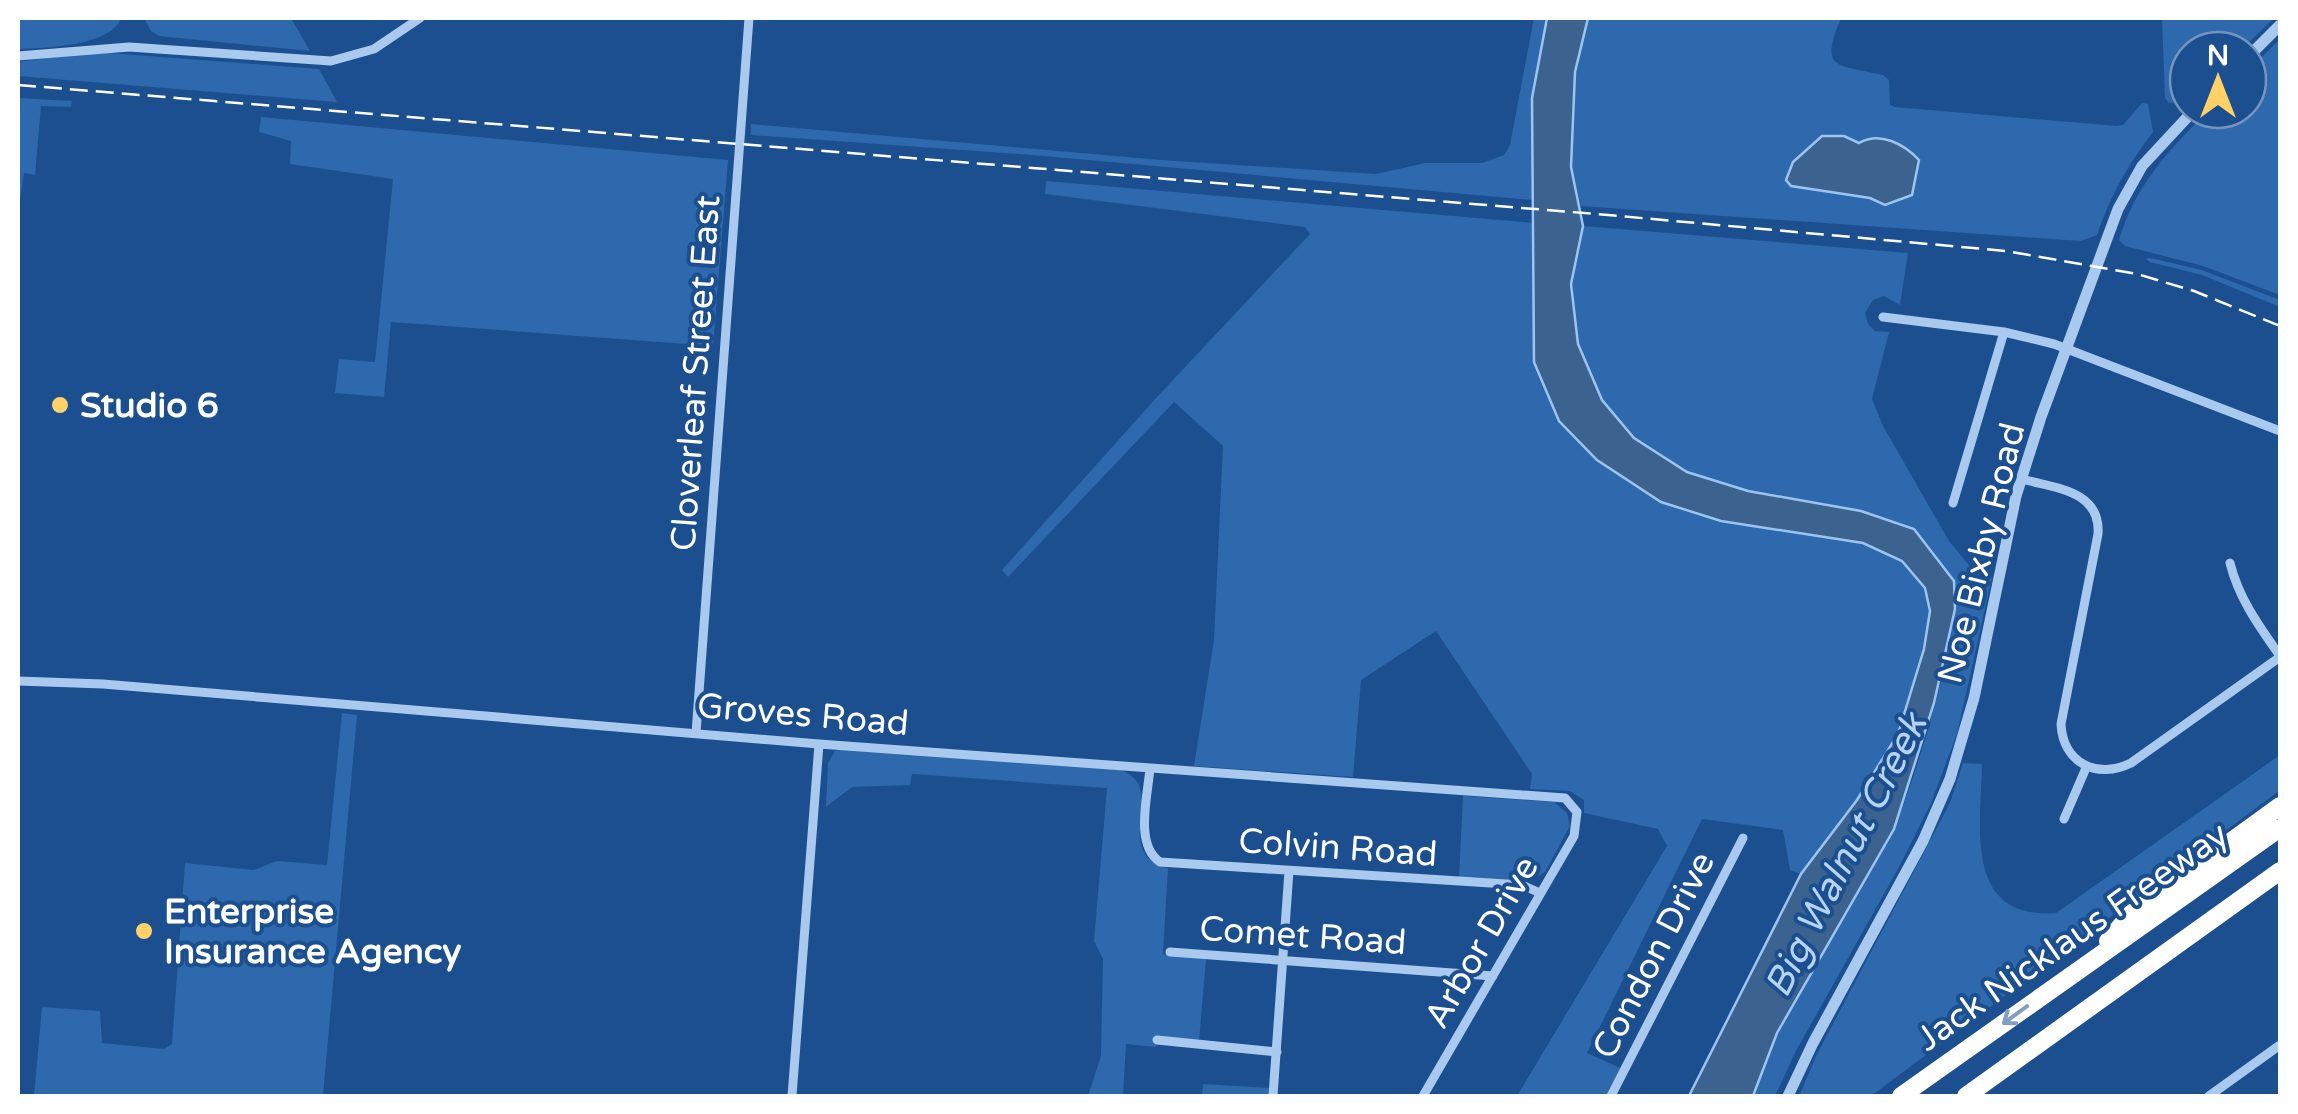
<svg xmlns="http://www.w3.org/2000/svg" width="2298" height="1114" viewBox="0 0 2298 1114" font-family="'Varela Round',sans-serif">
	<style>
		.green { fill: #2e69ad; fill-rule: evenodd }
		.water { fill: #3c6290; stroke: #9cc4f0; stroke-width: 2.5 }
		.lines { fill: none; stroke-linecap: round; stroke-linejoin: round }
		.minor { stroke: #a9c9ee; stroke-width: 9 }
		.tertiary { stroke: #a9c9ee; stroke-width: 11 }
		.motorway { stroke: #fff; stroke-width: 18 }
		.rail { stroke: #fff; stroke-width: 2.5; stroke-dasharray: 18 8; stroke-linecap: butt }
		.oneway { stroke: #829ec1 }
		.poi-dot { fill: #ffd166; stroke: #1b4f8f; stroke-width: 4 }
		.labels { text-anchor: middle; stroke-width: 8; stroke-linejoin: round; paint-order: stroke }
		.street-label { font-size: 35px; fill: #fff; stroke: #1b4f8f }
		.poi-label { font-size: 35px; font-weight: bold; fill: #fff; stroke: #1b4f8f; text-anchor: start }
		.water-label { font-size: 38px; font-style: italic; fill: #b5d3f5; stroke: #1b4f8f }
	</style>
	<rect width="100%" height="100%" fill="#1b4f8f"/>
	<!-- green -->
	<path class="green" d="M 18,18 L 121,18 C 111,46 45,48 18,49 Z
		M 144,18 L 291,18 L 310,51 L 159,36 L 151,31 Z
		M 1534,18 L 1547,18 L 1532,98 L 1532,200 L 1032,155 L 751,135 L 751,124 L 1161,160 L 1376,174 L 1425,163 L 1482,163 L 1504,155 L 1510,145 Z
		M 1588,18 L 1841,18 C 1819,71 1836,64 1883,75 L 1889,80 L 1890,105 L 1895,107 L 2117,126 L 2123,125 L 2142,103 L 2148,104 L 2153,132 C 2127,166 2111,195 2097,235 L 2081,241 L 1581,206 L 1571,167 L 1575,72 ZM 1844,136 L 1859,143 L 1872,137 L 1886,138 L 1912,195 L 1885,205 L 1870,198 Z
		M 2162,18 L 2274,18 L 2241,50 L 2188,50 L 2188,101 L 2169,103 L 2165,98 Z
		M 2280,39 L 2280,295 L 2203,266 L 2125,246 L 2119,240 C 2135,185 2170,149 2209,110 L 2248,110 L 2248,71 Z
		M 96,52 L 319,69 L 337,102 L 18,76 L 18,62 Z
		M 18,98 L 72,101 L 71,107 L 41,106 L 35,175 L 24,173 L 18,214 Z
		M 261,117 L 728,160 L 713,346 L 391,322 L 384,397 L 335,393 L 339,359 L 375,362 L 393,179 L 290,164 L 291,141 L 259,132 Z
		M 1046,181 L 1534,223 L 1559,421 L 1597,460 L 1661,502 L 1721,521 L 1863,543 L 1902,561 L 1925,589 L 1930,611 L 1924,649 L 1898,734 L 1857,800 L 1801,874 L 1790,870 L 1783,830 L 1702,819 L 1587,1053 L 1620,1068 L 1607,1096 L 1517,1096 L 1667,846 L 1658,829 L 1584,813 L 1584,800 L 1570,791 L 1530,789 L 1532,774 L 1436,631 L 1361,680 L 1353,777 L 1194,766 L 1214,640 L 1223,446 L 1174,402 L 1008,577 L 1002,570 L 1157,397 L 1310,234 L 1305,227 L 1045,194 Z
		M 1583,226 L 1908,253 L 1900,305 L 1884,296 L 1873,300 L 1865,313 L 1868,324 L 1875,331 L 1889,332 L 1872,399 L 1883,426 L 1949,541 L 1973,570 L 1992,577 L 1957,734 L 1931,803 L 1898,869 L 1797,1049 L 1775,1096 L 1753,1096 L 1777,1033 L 1894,829 C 1919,767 1957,647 1954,581 L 1748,491 L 1687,472 L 1634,438 L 1601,400 L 1578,344 L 1571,284 Z
		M 2150,258 L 2202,270 L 2280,300 L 2280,307 L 2202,275 L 2150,262 L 2146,259 Z
		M 342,713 L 357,715 L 323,1096 L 34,1096 L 42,1007 L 100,1011 L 102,1043 L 164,1049 L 172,1044 L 185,863 L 254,870 L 277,861 L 327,865 Z
		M 846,749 L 1120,770 C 1171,787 1108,853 1168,868 L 1163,954 L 1206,959 L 1199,1041 L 1156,1039 L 1156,1047 L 1126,1044 L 1123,1096 L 1088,1096 L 1101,1056 L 1103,959 L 1094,941 L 1107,788 L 912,774 L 910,785 L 852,787 L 826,807 L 828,763 L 835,751 Z
		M 2280,755 L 2280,790 L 1871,1096 L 1799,1096 L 1817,1054 L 1950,803 L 1963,763 L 1982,764 C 1981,826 1963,920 2056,913 Z
		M 1463,796 L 1554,802 L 1567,813 L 1570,826 L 1545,872 L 1530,881 L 1459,878 Z
		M 1203,1084 L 1270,1088 L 1270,1096 L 1202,1096 Z"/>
	<!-- water -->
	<path class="water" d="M 1547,18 L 1588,18 L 1575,72 L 1571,167 L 1583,226 L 1571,284 L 1578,344 L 1602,400 L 1634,438 L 1687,472 L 1748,491 L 1861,511 L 1914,529 L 1954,581 L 1955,609 L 1934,703 L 1894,829 L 1777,1033 L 1753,1096 L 1689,1096 L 1801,874 L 1857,800 L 1898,734 L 1924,649 L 1930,611 L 1925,588 L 1902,561 L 1863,543 L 1721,521 L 1661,502 L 1597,460 L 1559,421 L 1534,362 L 1532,98 Z
		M 1822,136 L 1844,136 L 1859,143 C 1880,131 1904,144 1919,160 L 1912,195 L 1885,205 L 1870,198 L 1791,186 L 1786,180 L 1793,162 Z"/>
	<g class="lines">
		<!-- minor -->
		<path class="minor" d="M 18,56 L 129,47 L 331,61 L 374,49 L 420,18
			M 1883,317 L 2004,332 L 2054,344 L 2280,431
			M 2022,479 C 2054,488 2101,490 2098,534 L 2061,724 C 2063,763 2097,780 2131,763 L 2280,657
			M 1953,503 L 2004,332
			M 2230,563 C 2239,599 2259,626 2280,656
			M 18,681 L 103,684 L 819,744 L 1565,798 L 1577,812 L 1574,836 L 1423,1096
			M 696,733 L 749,18
			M 1150,768 C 1148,795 1134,845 1160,862 L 1522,885 L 1540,893
			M 2064,819 L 2086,768
			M 1170,952 L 1493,976
			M 1157,1040 L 1277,1052
			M 792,1096 L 819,744
			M 1273,1096 L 1289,871
			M 1611,1096 L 1743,838
			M 2209,1096 L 2280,1045"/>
		<!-- tertiary -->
		<path class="tertiary" d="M 2248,57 L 2280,25
			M 1788,1096 L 1813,1043 L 1923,841 L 1950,779 L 1974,698 L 2016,496 L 2041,417 L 2118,209 L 2142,166 L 2194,110"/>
		<!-- motorway -->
		<path class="motorway" d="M 2108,941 L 2131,914 L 2280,806
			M 1901,1096 L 2280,828
			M 1966,1096 L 2280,871"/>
		<!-- rail -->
		<path class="rail" d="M 18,85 L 1608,215 L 2006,251 L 2137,274 L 2194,291 L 2280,326"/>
	</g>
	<!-- one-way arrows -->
	<defs><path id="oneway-shaft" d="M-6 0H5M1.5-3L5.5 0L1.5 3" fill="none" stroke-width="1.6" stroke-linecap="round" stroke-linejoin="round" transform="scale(2.5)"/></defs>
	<use class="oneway" href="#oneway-shaft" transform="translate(2015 1015) rotate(144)"/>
	<!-- markers -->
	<g class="poi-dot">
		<circle cx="60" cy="405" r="10"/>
		<circle cx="144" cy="931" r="10"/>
	</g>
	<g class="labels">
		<!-- street labels -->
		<g class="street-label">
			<text transform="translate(695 373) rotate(-86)" y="12">Cloverleaf Street East</text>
			<text transform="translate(1981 553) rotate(-76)" y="12">Noe Bixby Road</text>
			<text transform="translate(803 714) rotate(5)" y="12">Groves Road</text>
			<text transform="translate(1338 847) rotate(4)" y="12">Colvin Road</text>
			<text transform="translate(1303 935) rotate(4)" y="12">Comet Road</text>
			<text transform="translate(2072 936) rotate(-35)" y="12">Jack Nicklaus Freeway</text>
			<text transform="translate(1481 942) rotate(-60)" y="12">Arbor Drive</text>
			<text transform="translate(1653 955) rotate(-63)" y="12">Condon Drive</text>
		</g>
		<!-- poi labels -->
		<g class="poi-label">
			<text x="80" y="417">Studio 6</text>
			<text x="164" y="923">Enterprise<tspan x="164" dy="40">Insurance Agency</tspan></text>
		</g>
		<!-- water labels -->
		<g class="water-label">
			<text transform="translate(1845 855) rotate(-63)" y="13">Big Walnut Creek</text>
		</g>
	</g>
	<!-- border -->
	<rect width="2298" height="1114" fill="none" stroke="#ffffff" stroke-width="40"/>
	<!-- north arrow -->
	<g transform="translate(2218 80)"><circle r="48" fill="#1b4f8f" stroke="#7695bc" stroke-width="2.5"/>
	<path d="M0-8L18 38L0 25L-18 38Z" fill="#ffd166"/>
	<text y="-15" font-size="28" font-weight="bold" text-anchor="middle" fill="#ffffff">N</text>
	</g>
</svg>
